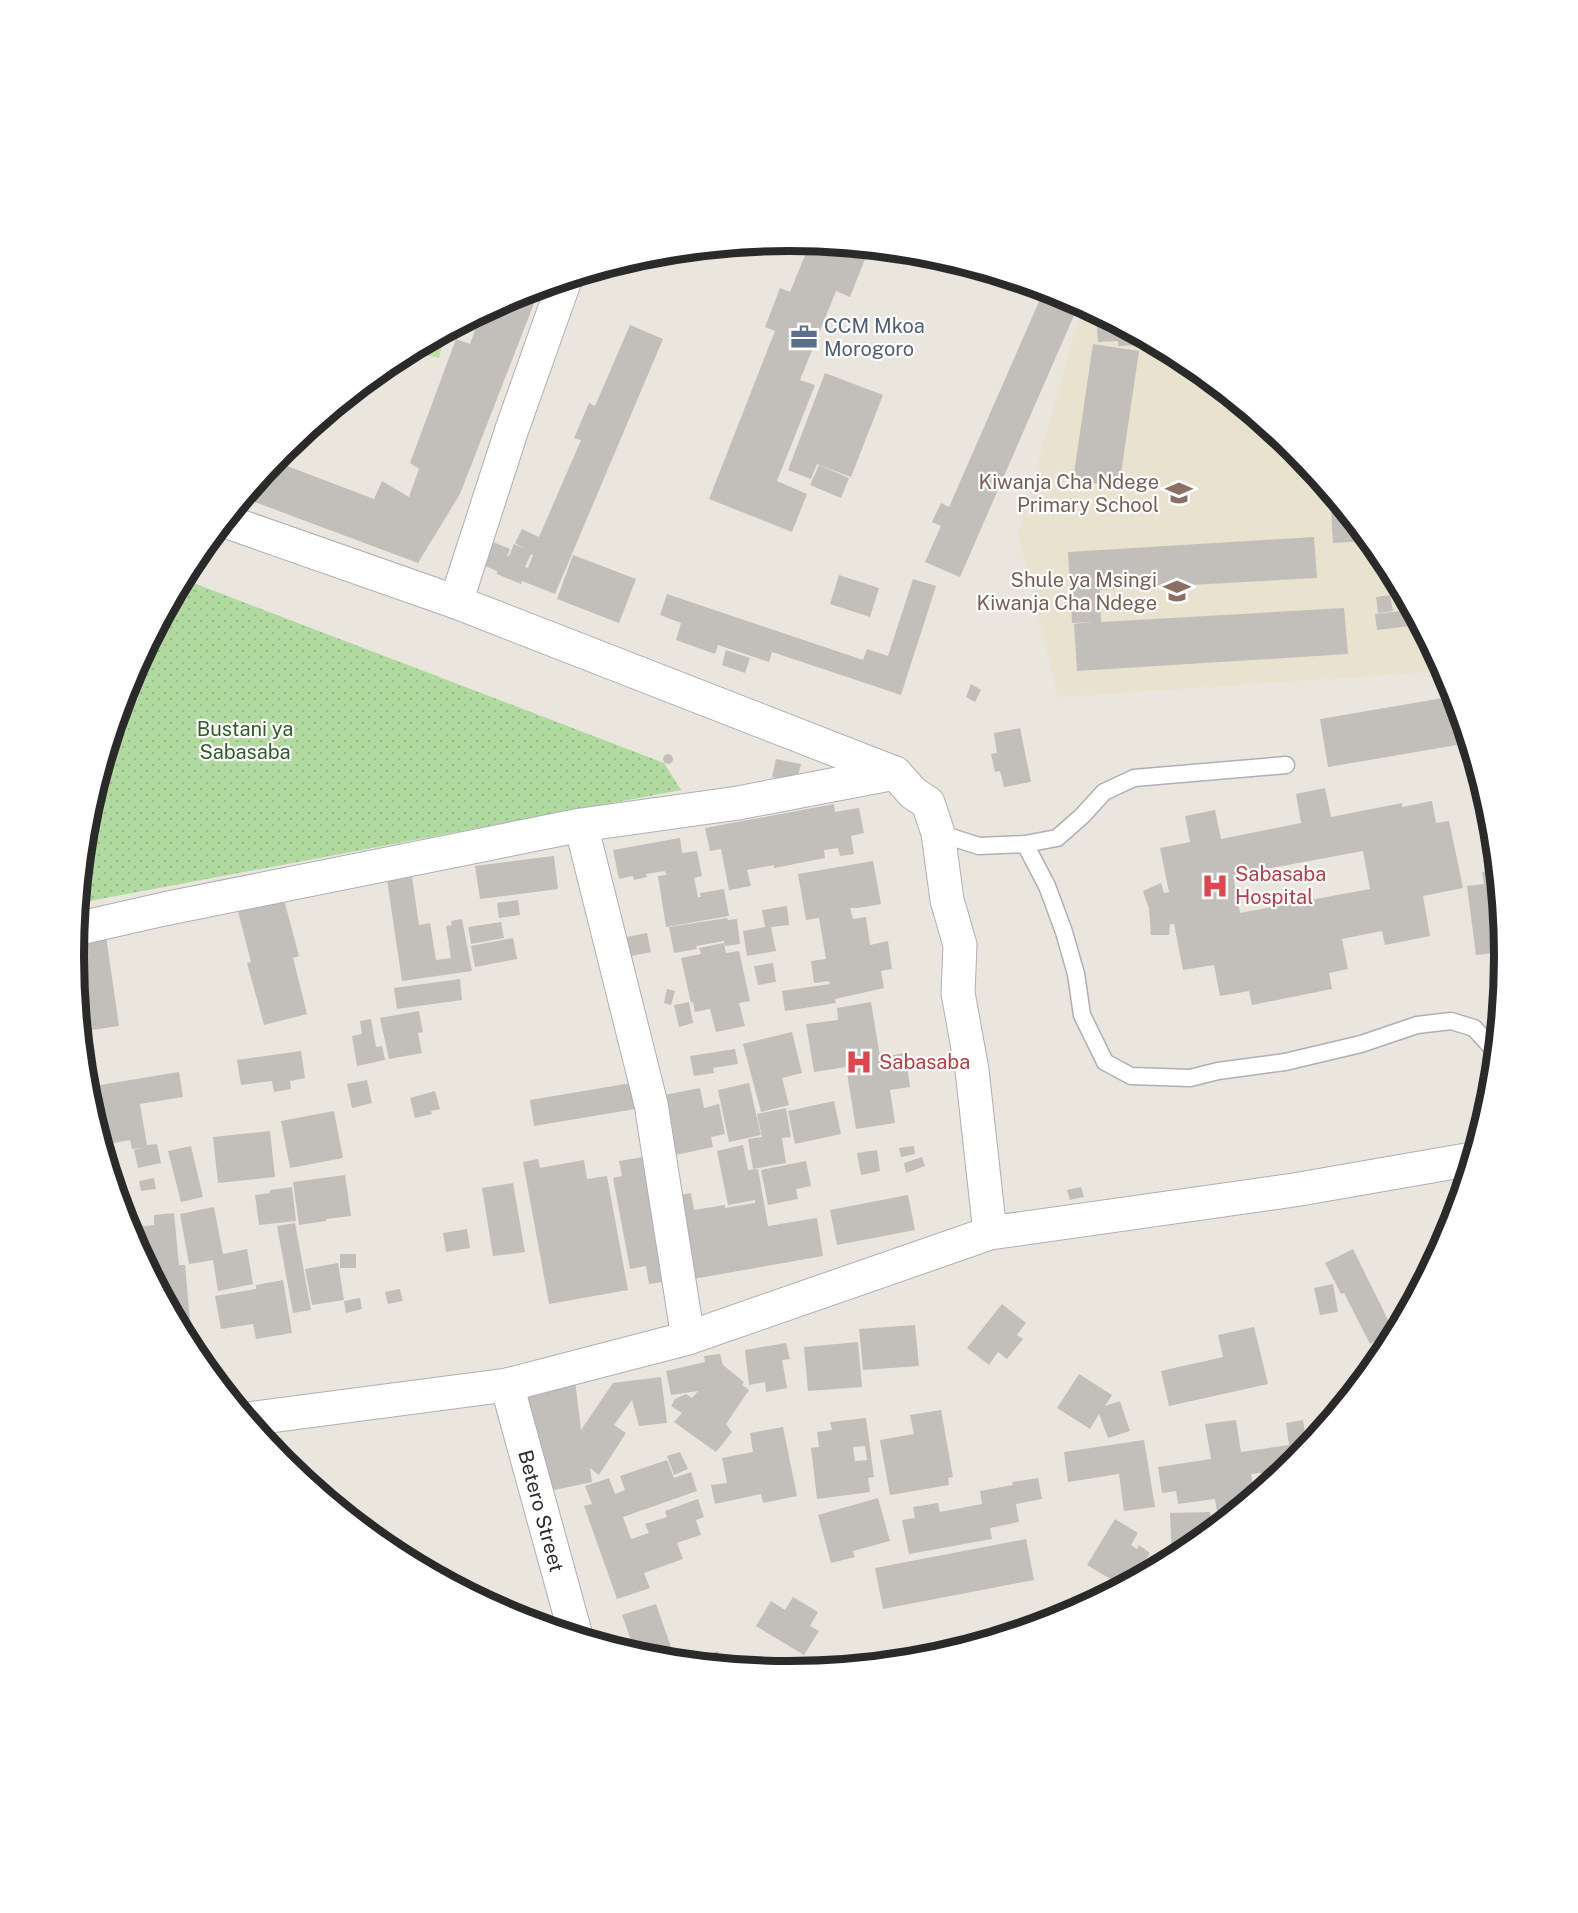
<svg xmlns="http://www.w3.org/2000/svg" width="1578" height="1913" viewBox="0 0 1578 1913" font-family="'Public Sans',sans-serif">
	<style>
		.education { fill: #e9e2cf }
		.grass { fill: url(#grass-dots) }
		.pitch { fill: #c0e09d }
		.building { fill: #c2bfba; fill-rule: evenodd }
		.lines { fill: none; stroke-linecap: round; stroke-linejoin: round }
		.service-casing { stroke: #aeafb8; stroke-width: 19 }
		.minor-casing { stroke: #aeafb8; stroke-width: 35 }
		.tertiary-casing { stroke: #aeafb8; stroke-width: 35 }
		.service { stroke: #fff; stroke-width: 16 }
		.minor { stroke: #fff; stroke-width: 33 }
		.tertiary { stroke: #fff; stroke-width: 33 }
		.labels { text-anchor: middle; stroke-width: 4.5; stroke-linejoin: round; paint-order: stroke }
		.service-label { font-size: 20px; fill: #4e5e75; stroke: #fff; text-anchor: start }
		.education-label { font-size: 20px; fill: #785e54; stroke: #fff; text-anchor: end }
		.park-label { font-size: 20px; fill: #2c5d23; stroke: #fff }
		.health-label { font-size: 20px; fill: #be3a42; stroke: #fff; text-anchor: start }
		.street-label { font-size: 20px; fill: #2a2a2a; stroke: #fff }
		.rim { fill: none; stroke: #2a2a2a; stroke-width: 8 }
	</style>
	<defs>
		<pattern id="grass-dots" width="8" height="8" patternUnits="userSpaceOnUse" patternTransform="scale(1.5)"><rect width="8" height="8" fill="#b1daa0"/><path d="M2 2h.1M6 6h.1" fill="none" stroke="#98bb8a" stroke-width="1.8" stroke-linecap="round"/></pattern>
	</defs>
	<rect width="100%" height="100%" fill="#eae5dd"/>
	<!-- education -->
	<path class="education" d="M 1085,307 L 1187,362 L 1295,451 L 1384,559 L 1444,671 L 1058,697 L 1018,534 L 1073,339 Z"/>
	<!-- grass -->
	<path class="grass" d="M 183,579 L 664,763 L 681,790 L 79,903 L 87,817 L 128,682 Z"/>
	<!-- pitch -->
	<path class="pitch" d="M 445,333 L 439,358 L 411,351 Z"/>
	<!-- building -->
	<path class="building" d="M 810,243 L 869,249 L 850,297 L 836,291 L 800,380 L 815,385 L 777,481 L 807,494 L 792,532 L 709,499 L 775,331 L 765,327 L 780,288 L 790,292 Z
		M 540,288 L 460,494 L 418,563 L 244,498 L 274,461 L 374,499 L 382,481 L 409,497 L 419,469 L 410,463 L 456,339 L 470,344 L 481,314 L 516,295 Z
		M 1044,290 L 1063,296 L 1079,304 L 960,577 L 925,562 L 941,526 L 932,522 L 941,503 L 949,507 Z
		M 1096,313 L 1138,336 L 1139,345 L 1118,346 L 1118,341 L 1098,342 Z
		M 630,325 L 663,339 L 555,594 L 522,581 L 521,584 L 497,574 L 497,571 L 483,565 L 493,542 L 510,549 L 507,556 L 509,556 L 514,544 L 525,549 L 515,543 L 522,529 L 539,537 L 581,440 L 574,438 L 589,403 L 595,406 ZM 531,554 L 533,555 L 528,568 L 525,567 Z
		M 1093,344 L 1139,351 L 1119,487 L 1073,480 Z
		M 825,373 L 883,395 L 851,477 L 817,464 L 811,479 L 788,470 Z
		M 819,465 L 849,478 L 841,498 L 810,485 Z
		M 1330,493 L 1335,499 L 1369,541 L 1333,543 Z
		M 1314,537 L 1317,578 L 1100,590 L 1101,622 L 1344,608 L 1348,654 L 1077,671 L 1074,624 L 1093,622 L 1072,623 L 1068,552 Z
		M 1376,549 L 1384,559 L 1391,573 L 1377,573 Z
		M 573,555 L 636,579 L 619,623 L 557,599 Z
		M 839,575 L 879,588 L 870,617 L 830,604 Z
		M 913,579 L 936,586 L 901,695 L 772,652 L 769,662 L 718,645 L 715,654 L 676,640 L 681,623 L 660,615 L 667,594 L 863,660 L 867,649 L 888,656 Z
		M 1390,595 L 1393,611 L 1378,613 L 1376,597 Z
		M 1411,610 L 1419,625 L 1377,630 L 1375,614 Z
		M 726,650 L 750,658 L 745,673 L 722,665 Z
		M 971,684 L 981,690 L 975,702 L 966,697 Z
		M 1449,697 L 1457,745 L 1328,767 L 1320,719 Z
		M 1020,728 L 1031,782 L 1004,787 L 1000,771 L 995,772 L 991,754 L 997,753 L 994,733 Z
		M663 759a5 5 0 1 1 10 0a5 5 0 1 1-10 0Z
		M 776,759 L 801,764 L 796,783 L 772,777 Z
		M 1325,788 L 1331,817 L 1402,803 L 1402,807 L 1432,801 L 1436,823 L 1449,821 L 1463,888 L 1423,896 L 1430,936 L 1385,945 L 1382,931 L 1342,939 L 1348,969 L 1329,973 L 1332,989 L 1252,1005 L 1249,991 L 1220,996 L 1214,965 L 1183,970 L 1174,924 L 1170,924 L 1169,935 L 1151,935 L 1149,909 L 1143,891 L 1161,883 L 1164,893 L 1169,892 L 1160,848 L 1190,842 L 1185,816 L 1215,810 L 1221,839 L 1301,823 L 1296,794 ZM 1363,851 L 1370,889 L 1240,913 L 1233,875 Z
		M 834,804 L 835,812 L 859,808 L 864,833 L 851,836 L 854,854 L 840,856 L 838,848 L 824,850 L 825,858 L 774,868 L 774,865 L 747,870 L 751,886 L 729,890 L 721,849 L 710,851 L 705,828 Z
		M 680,838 L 682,853 L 697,851 L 702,876 L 694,878 L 698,897 L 701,897 L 700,893 L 724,889 L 729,916 L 666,927 L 658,876 L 666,875 L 665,871 L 646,874 L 647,877 L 634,880 L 633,876 L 619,879 L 613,850 Z
		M 554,856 L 558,889 L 480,899 L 475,866 Z
		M 873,861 L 881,904 L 858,908 L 850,908 L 853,919 L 866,917 L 870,945 L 888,941 L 892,969 L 881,971 L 884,988 L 835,999 L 836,1003 L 785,1011 L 782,991 L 830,984 L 829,981 L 814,983 L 811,961 L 826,959 L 819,918 L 806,920 L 798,874 Z
		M 1491,871 L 1493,884 L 1497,884 L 1504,952 L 1476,955 L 1467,886 L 1484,884 L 1482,872 Z
		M 412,877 L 419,925 L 430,923 L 436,960 L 451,958 L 446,926 L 452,925 L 451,921 L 462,919 L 472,971 L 402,981 L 387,880 Z
		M 282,892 L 299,956 L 293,958 L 307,1014 L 264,1025 L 247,963 L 251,962 L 236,904 Z
		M 518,900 L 520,915 L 499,918 L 497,903 Z
		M 787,906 L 789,925 L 771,927 L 776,951 L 747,956 L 743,931 L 765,927 L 762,910 Z
		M 727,918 L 728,920 L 737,919 L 740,944 L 725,946 L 724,941 L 696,946 L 697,949 L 674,953 L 669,927 Z
		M 501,922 L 504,938 L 471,944 L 468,927 Z
		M 647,933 L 651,952 L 621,958 L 617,939 Z
		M 106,936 L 119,1026 L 92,1030 L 90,1013 L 79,1015 L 74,956 L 75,940 Z
		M 513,938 L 517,959 L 475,967 L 471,946 Z
		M 724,943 L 726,953 L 739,951 L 750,1001 L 739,1003 L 745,1026 L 716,1032 L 710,1009 L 695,1012 L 693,1002 L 691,1003 L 681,958 L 701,954 L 699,948 Z
		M 773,963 L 776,982 L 758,985 L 754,966 Z
		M 460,979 L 462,1000 L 397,1009 L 394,988 Z
		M 667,989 L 675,991 L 671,1005 L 664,1003 Z
		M 689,1002 L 693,1023 L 679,1027 L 674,1005 Z
		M 871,1002 L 880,1057 L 905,1053 L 910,1087 L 890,1090 L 895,1123 L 856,1129 L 846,1067 L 814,1072 L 806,1024 L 838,1020 L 837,1008 Z
		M 419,1011 L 423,1032 L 418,1033 L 422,1053 L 389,1059 L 380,1018 Z
		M 371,1019 L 376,1047 L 382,1046 L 385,1060 L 357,1066 L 352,1036 L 362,1034 L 360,1021 Z
		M 792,1032 L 802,1073 L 782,1078 L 789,1105 L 761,1112 L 743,1044 Z
		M 735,1049 L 738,1064 L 713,1068 L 714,1073 L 694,1076 L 690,1056 Z
		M 301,1051 L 305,1078 L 290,1081 L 291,1089 L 274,1092 L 272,1081 L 241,1085 L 237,1060 Z
		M 179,1072 L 183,1097 L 140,1104 L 147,1145 L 157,1144 L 161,1163 L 138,1168 L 134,1150 L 141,1148 L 132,1149 L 130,1140 L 108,1144 L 102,1109 L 98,1110 L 94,1086 Z
		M 367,1080 L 372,1103 L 352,1108 L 347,1084 Z
		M 631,1083 L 635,1109 L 534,1126 L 530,1100 Z
		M 749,1083 L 761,1135 L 729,1142 L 718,1090 Z
		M 700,1088 L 704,1108 L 719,1104 L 725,1134 L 711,1137 L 713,1147 L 671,1156 L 659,1096 Z
		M 435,1091 L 440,1109 L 431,1111 L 432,1114 L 415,1118 L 410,1098 Z
		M 834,1101 L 841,1134 L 795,1144 L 788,1111 Z
		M 786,1108 L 791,1137 L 782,1138 L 786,1163 L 753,1169 L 748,1139 L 762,1137 L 757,1114 Z
		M 334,1111 L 343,1158 L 290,1168 L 281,1121 Z
		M 103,1129 L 106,1145 L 102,1146 L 98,1130 Z
		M 270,1131 L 275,1177 L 218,1183 L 213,1137 Z
		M 743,1145 L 748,1170 L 758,1169 L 768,1226 L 817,1218 L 823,1256 L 682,1281 L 667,1197 L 691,1193 L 694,1210 L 725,1205 L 725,1208 L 755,1203 L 755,1200 L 728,1205 L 717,1151 Z
		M 191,1146 L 203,1197 L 181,1202 L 168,1151 Z
		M 914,1146 L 915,1154 L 901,1157 L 899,1148 Z
		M 877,1150 L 880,1171 L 861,1175 L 857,1153 Z
		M 643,1157 L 677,1280 L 649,1284 L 646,1266 L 630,1269 L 613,1178 L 622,1176 L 619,1161 Z
		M 922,1157 L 925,1166 L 906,1173 L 904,1163 Z
		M 538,1159 L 540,1168 L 584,1160 L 587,1179 L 607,1176 L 628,1290 L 549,1304 L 523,1162 Z
		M 806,1161 L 811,1186 L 796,1189 L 798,1199 L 768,1205 L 761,1170 Z
		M 345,1175 L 351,1216 L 326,1219 L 326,1221 L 299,1225 L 293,1182 Z
		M 154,1178 L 156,1189 L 141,1191 L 139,1181 Z
		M 513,1183 L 525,1252 L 493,1256 L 482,1188 Z
		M 292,1187 L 296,1221 L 259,1225 L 255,1195 L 270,1193 L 270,1190 Z
		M 1081,1187 L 1084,1197 L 1070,1200 L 1067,1190 Z
		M 908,1195 L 915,1230 L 837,1245 L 830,1210 Z
		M 214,1207 L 223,1254 L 247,1249 L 253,1284 L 218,1291 L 213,1260 L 189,1264 L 180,1214 Z
		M 174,1213 L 179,1265 L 185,1265 L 193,1352 L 156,1283 L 156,1277 L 153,1277 L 127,1228 L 154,1225 L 154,1215 Z
		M 295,1223 L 311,1310 L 293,1313 L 277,1226 Z
		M 467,1229 L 470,1248 L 446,1252 L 443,1233 Z
		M 1439,1248 L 1440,1249 L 1429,1270 L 1425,1267 Z
		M 1353,1249 L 1394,1332 L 1370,1344 L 1344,1293 L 1341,1294 L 1325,1263 Z
		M 340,1254 L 356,1254 L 356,1268 L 340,1268 Z
		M 338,1263 L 344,1300 L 312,1305 L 305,1269 Z
		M 283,1280 L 292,1333 L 256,1339 L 253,1324 L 221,1329 L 215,1296 L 256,1289 L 256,1285 Z
		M 1333,1284 L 1338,1312 L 1320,1315 L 1314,1288 Z
		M 400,1289 L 403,1301 L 388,1304 L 385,1292 Z
		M 360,1298 L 362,1309 L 346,1313 L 344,1301 Z
		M 1002,1304 L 1026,1323 L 1017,1335 L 1023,1339 L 1007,1359 L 998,1352 L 989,1365 L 967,1348 Z
		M 915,1325 L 919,1366 L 863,1370 L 859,1329 Z
		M 1254,1327 L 1268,1384 L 1169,1406 L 1161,1371 L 1223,1357 L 1218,1335 Z
		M 858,1342 L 862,1387 L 808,1391 L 804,1347 Z
		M 786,1343 L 790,1359 L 782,1360 L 787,1388 L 766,1392 L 765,1382 L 749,1385 L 745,1350 Z
		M 720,1354 L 723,1365 L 744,1382 L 742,1385 L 749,1390 L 726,1424 L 732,1432 L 716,1452 L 674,1422 L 682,1413 L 671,1406 L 675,1399 L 686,1394 L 692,1398 L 698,1391 L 671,1395 L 666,1371 L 705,1362 L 704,1356 Z
		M 1079,1374 L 1112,1395 L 1105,1406 L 1120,1401 L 1130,1431 L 1108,1438 L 1099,1414 L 1090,1429 L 1057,1408 Z
		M 661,1377 L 667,1423 L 639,1426 L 632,1400 L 614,1425 L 626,1433 L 599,1475 L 590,1468 L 592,1482 L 545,1492 L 521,1391 L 575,1380 L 581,1430 L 613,1383 Z
		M 941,1410 L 953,1477 L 948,1478 L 949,1485 L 890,1495 L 880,1440 L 914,1434 L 910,1415 Z
		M 866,1418 L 874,1477 L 868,1478 L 870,1492 L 817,1499 L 811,1448 L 819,1447 L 817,1432 L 832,1430 L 830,1422 ZM 865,1446 L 867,1460 L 855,1461 L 853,1447 Z
		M 1236,1420 L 1241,1452 L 1289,1445 L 1286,1423 L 1303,1420 L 1306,1439 L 1315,1438 L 1295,1463 L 1270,1483 L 1269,1472 L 1251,1474 L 1255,1495 L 1219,1525 L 1215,1499 L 1178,1504 L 1176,1491 L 1162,1493 L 1158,1467 L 1211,1459 L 1205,1424 Z
		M 783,1427 L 797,1496 L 763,1503 L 761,1494 L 715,1504 L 711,1485 L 727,1483 L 722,1458 L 753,1452 L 750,1433 Z
		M 1144,1440 L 1155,1507 L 1124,1511 L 1119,1474 L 1068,1482 L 1064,1452 Z
		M 680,1452 L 688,1469 L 674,1475 L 667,1456 Z
		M 667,1460 L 674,1478 L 691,1472 L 697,1491 L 623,1517 L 631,1539 L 649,1533 L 645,1524 L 667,1517 L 665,1511 L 698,1499 L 704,1517 L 696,1520 L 701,1535 L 677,1543 L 683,1559 L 644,1573 L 650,1588 L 617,1599 L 584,1506 L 592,1504 L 585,1486 L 609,1478 L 615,1494 L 625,1490 L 620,1476 Z
		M 1038,1478 L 1042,1499 L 1016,1504 L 1019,1522 L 990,1528 L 992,1539 L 909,1554 L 902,1520 L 915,1518 L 913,1507 L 938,1503 L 940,1512 L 982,1504 L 980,1491 L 1013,1485 L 1012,1482 Z
		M 878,1498 L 890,1541 L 853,1551 L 855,1557 L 831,1563 L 818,1515 Z
		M 1210,1512 L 1211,1531 L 1186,1552 L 1172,1559 L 1170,1513 Z
		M 1115,1519 L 1138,1533 L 1131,1545 L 1137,1549 L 1139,1545 L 1150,1553 L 1133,1580 L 1122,1586 L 1087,1565 Z
		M 1026,1539 L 1034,1580 L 883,1609 L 875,1568 Z
		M 793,1597 L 818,1612 L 810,1626 L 819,1631 L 804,1655 L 756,1626 L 771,1601 L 785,1610 Z
		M 656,1604 L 676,1661 L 649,1658 L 636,1654 L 622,1615 Z
		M 718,1651 L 723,1666 L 686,1662 Z"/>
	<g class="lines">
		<defs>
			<path id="service" d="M 938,833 L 979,846 L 1025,844 L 1047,886 L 1064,932 L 1076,974 L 1082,1015 L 1105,1062 L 1131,1076 L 1190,1078 L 1218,1071 L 1285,1062 L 1361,1044 L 1417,1025 L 1451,1021 L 1474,1028 L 1495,1051
				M 1025,844 L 1057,838 L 1082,816 L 1104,792 L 1134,778 L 1286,765"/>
			<path id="minor" d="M 456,602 L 512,429 L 565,280
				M 581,825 L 651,1104 L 688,1338
				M 76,929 L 164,909 L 581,825 L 738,803 L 895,773
				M 507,1385 L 576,1636"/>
			<path id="tertiary" d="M 225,521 L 456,602 L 895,773 L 913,793 L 928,803 L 938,833 L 947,900 L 960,945 L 958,993 L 972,1070 L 990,1233
				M 247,1419 L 507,1385 L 688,1338 L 990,1233 L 1294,1190 L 1472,1159"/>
		</defs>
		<!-- service casing -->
		<use href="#service" class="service-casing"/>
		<!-- minor casing -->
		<use href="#minor" class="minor-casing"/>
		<!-- tertiary casing -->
		<use href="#tertiary" class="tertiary-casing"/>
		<!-- service -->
		<use href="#service" class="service"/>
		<!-- minor -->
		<use href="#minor" class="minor"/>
		<!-- tertiary -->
		<use href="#tertiary" class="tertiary"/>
	</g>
	<!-- icons -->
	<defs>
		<symbol id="office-bare" viewBox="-9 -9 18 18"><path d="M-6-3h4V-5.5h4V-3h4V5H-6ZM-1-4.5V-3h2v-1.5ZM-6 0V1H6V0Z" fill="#5c6f8a" stroke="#fff" stroke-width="2.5" paint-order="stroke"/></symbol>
		<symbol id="school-bare" viewBox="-9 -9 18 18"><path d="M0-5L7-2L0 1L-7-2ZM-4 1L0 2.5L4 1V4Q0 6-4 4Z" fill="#8d6e63" stroke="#fff" stroke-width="2.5" paint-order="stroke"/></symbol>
		<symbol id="hospital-bare" viewBox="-9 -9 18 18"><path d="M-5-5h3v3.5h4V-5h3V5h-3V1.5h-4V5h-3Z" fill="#e0444e" stroke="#fff" stroke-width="2.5" paint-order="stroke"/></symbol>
	</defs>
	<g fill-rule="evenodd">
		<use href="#office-bare" x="785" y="318" width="38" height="38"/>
		<use href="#school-bare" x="1160" y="474" width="38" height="38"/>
		<use href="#school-bare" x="1158" y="572" width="38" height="38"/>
		<use href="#hospital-bare" x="1196" y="867" width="38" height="38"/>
		<use href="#hospital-bare" x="840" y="1043" width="38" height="38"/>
	</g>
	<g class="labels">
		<!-- service labels -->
		<g class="service-label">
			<text x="824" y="333">CCM Mkoa<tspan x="824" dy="23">Morogoro</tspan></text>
		</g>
		<!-- education labels -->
		<g class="education-label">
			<text x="1159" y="489">Kiwanja Cha Ndege<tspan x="1159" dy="23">Primary School</tspan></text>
			<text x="1157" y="587">Shule ya Msingi<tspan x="1157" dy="23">Kiwanja Cha Ndege</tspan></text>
		</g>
		<!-- park labels -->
		<g class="park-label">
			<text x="245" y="736">Bustani ya<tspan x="245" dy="23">Sabasaba</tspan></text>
		</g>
		<!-- health labels -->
		<g class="health-label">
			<text x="1235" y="881">Sabasaba<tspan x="1235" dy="23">Hospital</tspan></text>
			<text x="879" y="1069">Sabasaba</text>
		</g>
		<!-- street labels -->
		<g class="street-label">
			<text transform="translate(541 1511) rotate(75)" y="7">Betero Street</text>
		</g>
	</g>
	<!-- crop -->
	<path d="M0 0H1578V1913H0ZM84 956a705 705 0 1 1 1410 0a705 705 0 1 1-1410 0Z" fill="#fff" fill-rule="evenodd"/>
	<path class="rim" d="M84 956a705 705 0 1 1 1410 0a705 705 0 1 1-1410 0Z"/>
</svg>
